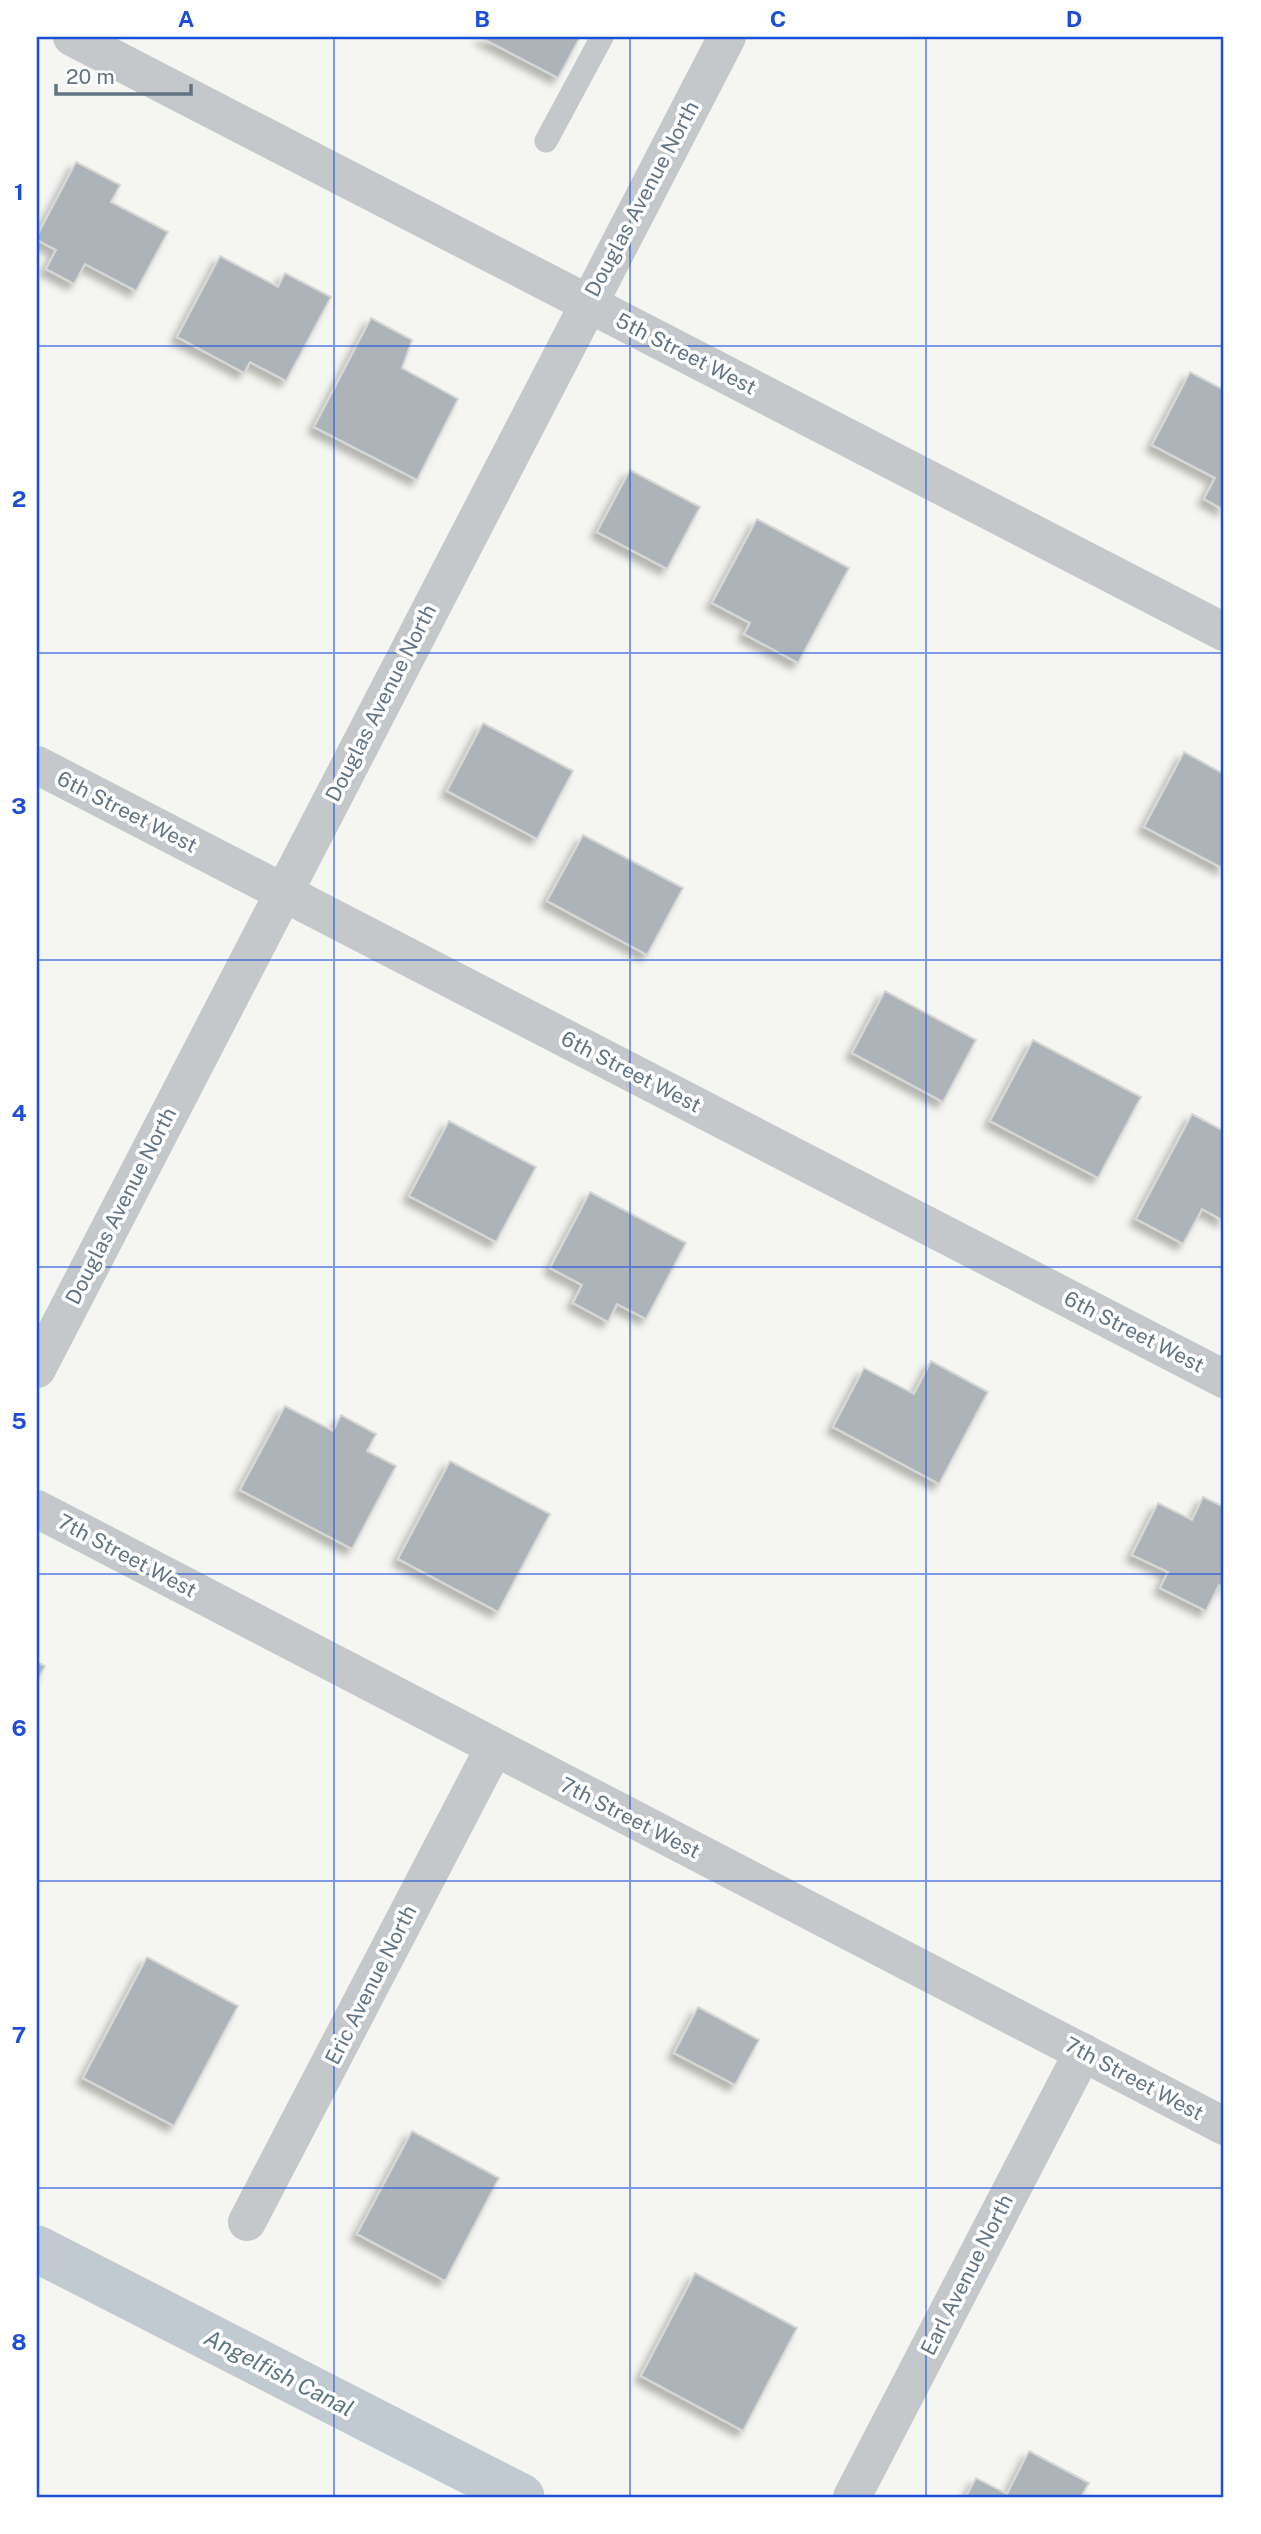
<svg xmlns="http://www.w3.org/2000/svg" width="1261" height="2534" viewBox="0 0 1261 2534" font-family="'Public Sans',sans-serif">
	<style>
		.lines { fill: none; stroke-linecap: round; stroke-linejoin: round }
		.canal { stroke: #c0cad0; stroke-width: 47 }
		.building { fill: #acb4ba; stroke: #d6d6d4; stroke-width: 2; filter: url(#shadow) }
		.service { stroke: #c4c8cb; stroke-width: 23 }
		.minor { stroke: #c4c8cb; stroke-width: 38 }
		.grid { fill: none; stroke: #1d4ed8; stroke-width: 2; stroke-opacity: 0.55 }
		.labels { text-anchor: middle; stroke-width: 7; stroke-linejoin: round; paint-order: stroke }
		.street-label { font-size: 21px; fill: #627484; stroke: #fff }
		.water-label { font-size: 23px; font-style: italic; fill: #5d7782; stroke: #fff }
		.neatline { fill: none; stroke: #1d4ed8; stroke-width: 2.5 }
		.grid-label { font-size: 23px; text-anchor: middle; font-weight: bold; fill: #1d4ed8 }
	</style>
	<defs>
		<filter id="shadow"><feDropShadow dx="-6" dy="6" stdDeviation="3.5" flood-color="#0004"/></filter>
	</defs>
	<rect width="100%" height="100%" fill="#f5f5f1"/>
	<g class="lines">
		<!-- canal -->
		<path class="canal" d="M 37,2249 L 521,2497"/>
	</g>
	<!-- building -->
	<path class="building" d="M 480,37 L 580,37 L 558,78 Z
		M 76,162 L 120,185 L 111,202 L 168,232 L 136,291 L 85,264 L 74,284 L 46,269 L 56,250 L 37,240 L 37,236 Z
		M 220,256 L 278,287 L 285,273 L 331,297 L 286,381 L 250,362 L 244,373 L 177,337 Z
		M 371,318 L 412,340 L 402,368 L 458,399 L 417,480 L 314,427 Z
		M 1190,372 L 1224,390 L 1224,510 L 1204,499 L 1215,478 L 1152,445 Z
		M 630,470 L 700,507 L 667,569 L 597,532 Z
		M 757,519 L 849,568 L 798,663 L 744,634 L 750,623 L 712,603 Z
		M 483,723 L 573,771 L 537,839 L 447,791 Z
		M 1184,752 L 1224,774 L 1224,869 L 1144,827 Z
		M 583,835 L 683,888 L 647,955 L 547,901 Z
		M 885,991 L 976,1040 L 943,1102 L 852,1053 Z
		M 1033,1040 L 1141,1097 L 1098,1178 L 990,1121 Z
		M 1192,1114 L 1224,1131 L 1224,1221 L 1202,1209 L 1183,1244 L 1136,1219 Z
		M 449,1121 L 536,1167 L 496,1242 L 409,1196 Z
		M 590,1192 L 686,1243 L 646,1319 L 617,1304 L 608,1322 L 573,1303 L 582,1285 L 550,1268 Z
		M 931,1361 L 988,1392 L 939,1484 L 833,1427 L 864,1368 L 914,1394 Z
		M 285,1406 L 333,1431 L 341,1415 L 376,1434 L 367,1451 L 396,1466 L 352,1549 L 240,1490 Z
		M 450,1461 L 550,1514 L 498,1612 L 398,1559 Z
		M 1203,1497 L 1224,1507 L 1224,1588 L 1219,1585 L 1206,1611 L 1160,1588 L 1168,1572 L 1132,1555 L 1158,1503 L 1192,1520 Z
		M 37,1662 L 45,1666 L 37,1681 Z
		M 147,1957 L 238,2006 L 174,2126 L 83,2078 Z
		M 698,2007 L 759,2040 L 735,2085 L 674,2053 Z
		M 412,2131 L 499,2178 L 445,2281 L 357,2234 Z
		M 695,2273 L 797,2328 L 743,2431 L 641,2376 Z
		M 1029,2451 L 1089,2483 L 1081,2497 L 966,2497 L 976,2478 L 1007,2494 Z"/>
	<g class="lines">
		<!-- service -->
		<path class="service" d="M 546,141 L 602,37"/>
		<!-- minor -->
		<path class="minor" d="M 72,37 L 1224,632
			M 37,765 L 1224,1379
			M 37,1369 L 727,37
			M 37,1509 L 1224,2126
			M 247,2222 L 494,1748
			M 852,2497 L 1083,2052"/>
	</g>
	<!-- grid -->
	<path class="grid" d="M 334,37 L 334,2497M 630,37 L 630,2497M 926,37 L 926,2497M 37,346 L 1224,346M 37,653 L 1224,653M 37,960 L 1224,960M 37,1267 L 1224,1267M 37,1574 L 1224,1574M 37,1881 L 1224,1881M 37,2188 L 1224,2188"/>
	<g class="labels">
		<!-- street labels -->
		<g class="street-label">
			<text transform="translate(642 199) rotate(-62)" y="7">Douglas Avenue North</text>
			<text transform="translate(686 354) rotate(27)" y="7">5th Street West</text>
			<text transform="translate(381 703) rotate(-63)" y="7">Douglas Avenue North</text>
			<text transform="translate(127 812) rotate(27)" y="7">6th Street West</text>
			<text transform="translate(631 1072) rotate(27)" y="7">6th Street West</text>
			<text transform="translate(121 1206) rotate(-63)" y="7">Douglas Avenue North</text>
			<text transform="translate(1134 1332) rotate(27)" y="7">6th Street West</text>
			<text transform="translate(127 1556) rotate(28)" y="7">7th Street West</text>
			<text transform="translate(630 1818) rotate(27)" y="7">7th Street West</text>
			<text transform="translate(371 1985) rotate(-63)" y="7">Eric Avenue North</text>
			<text transform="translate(1134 2079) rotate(28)" y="7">7th Street West</text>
			<text transform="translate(967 2275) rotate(-63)" y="7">Earl Avenue North</text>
		</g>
		<!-- water labels -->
		<g class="water-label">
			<text transform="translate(279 2373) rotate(27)" y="8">Angelfish Canal</text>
		</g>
	</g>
	<!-- border -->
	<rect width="1261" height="2534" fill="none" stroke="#ffffff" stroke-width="77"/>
	<!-- scale -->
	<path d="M56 84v10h135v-10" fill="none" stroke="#627484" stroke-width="3.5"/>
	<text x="66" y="84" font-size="21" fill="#627484" stroke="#ffffff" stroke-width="5" paint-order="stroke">20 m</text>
	<rect x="38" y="38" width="1184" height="2458" class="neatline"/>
	<g class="grid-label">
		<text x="186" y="27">A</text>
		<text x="482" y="27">B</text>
		<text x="778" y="27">C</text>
		<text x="1074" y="27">D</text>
		<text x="19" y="200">1</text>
		<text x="19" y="507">2</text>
		<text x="19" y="814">3</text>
		<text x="19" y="1121">4</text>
		<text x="19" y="1429">5</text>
		<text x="19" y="1736">6</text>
		<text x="19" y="2043">7</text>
		<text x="19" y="2350">8</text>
	</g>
</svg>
